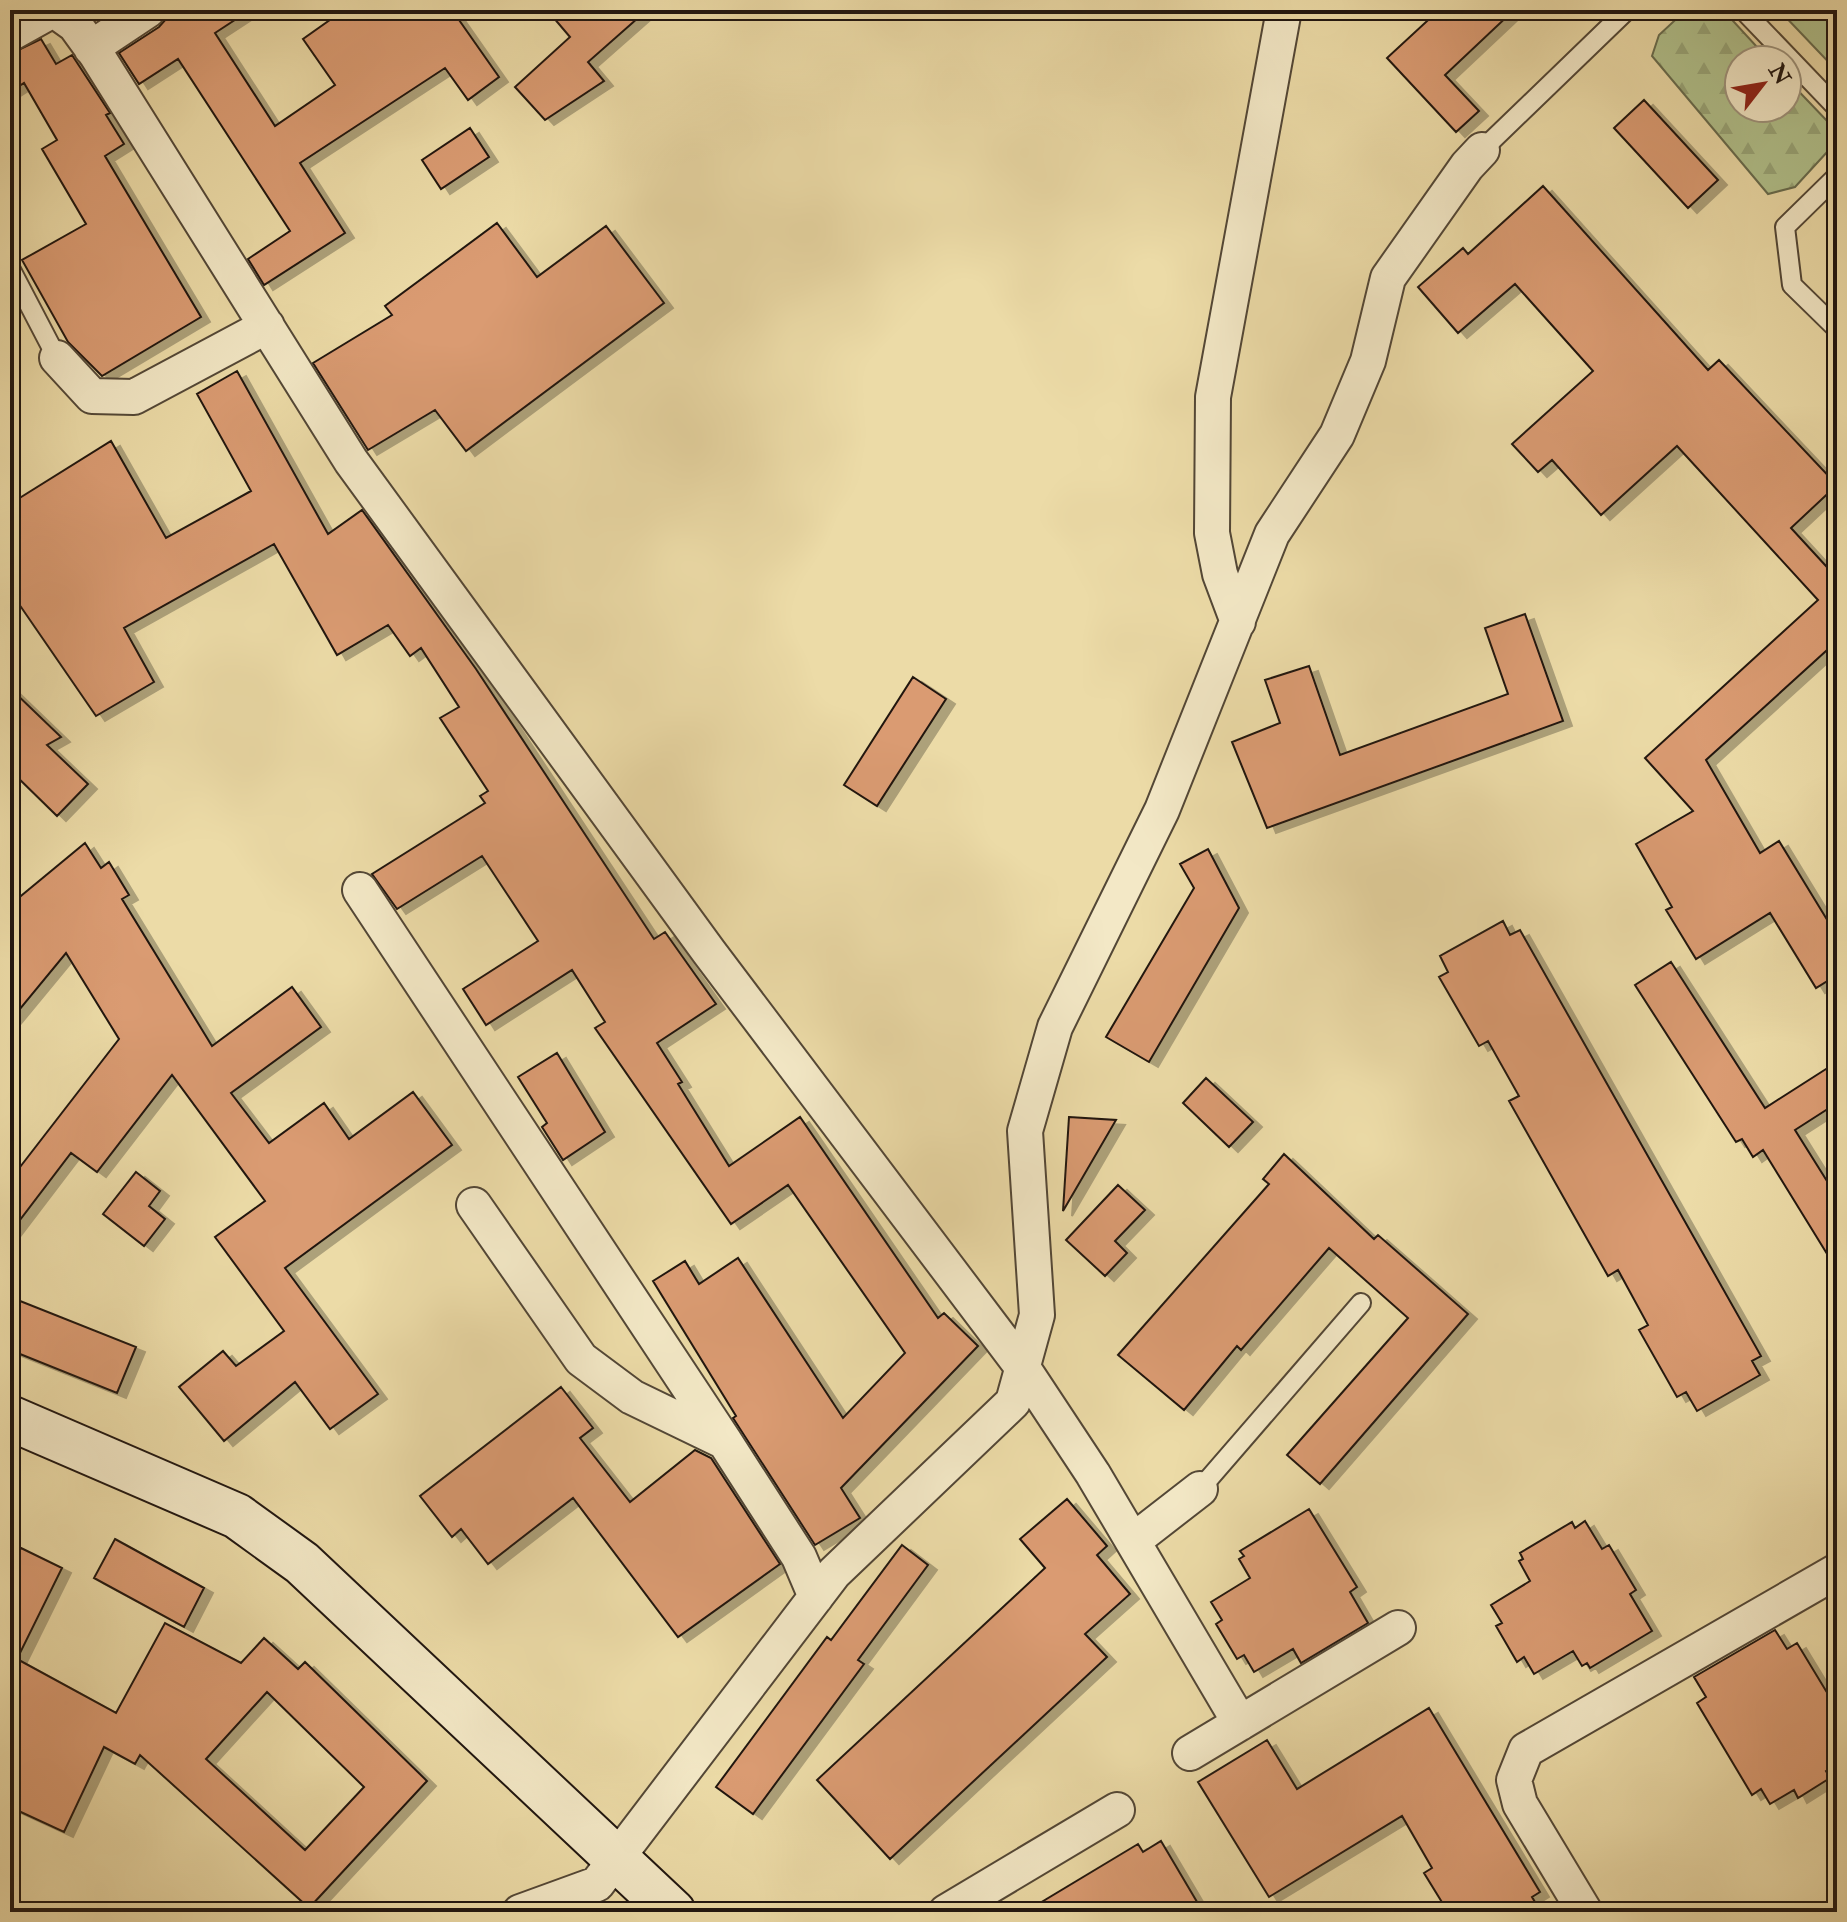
<svg xmlns="http://www.w3.org/2000/svg" width="1847" height="1922" viewBox="0 0 1847 1922" font-family="'IM FELL Double Pica',serif">
	<style>
		.forest { fill: url(#forest-firs); stroke: #686c4e; stroke-width: 2 }
		.garden { fill: #b1c18c; stroke: #686c4e; stroke-width: 2 }
		.building { fill: #da9b72; stroke: #201610; stroke-width: 2; fill-rule: evenodd; filter: url(#shadow) }
		.lines { fill: none; stroke-linecap: round; stroke-linejoin: round }
		.lane-casing { stroke: #534736; stroke-width: 22 }
		.street-casing { stroke: #534736; stroke-width: 38 }
		.secondary-casing { stroke: #201610; stroke-width: 48 }
		.lane { stroke: #f3e8c6; stroke-width: 18 }
		.street { stroke: #f3e8c6; stroke-width: 34 }
		.secondary { stroke: #f3e8c6; stroke-width: 44 }
	</style>
	<defs>
		<pattern id="forest-firs" width="22" height="20" patternUnits="userSpaceOnUse" patternTransform="scale(2)"><rect width="22" height="20" fill="#b1c18c"/><path d="M5 1l3.5 6h-7zM16 11l3.5 6h-7z" fill="#98a578"/></pattern>
		<filter id="shadow"><feDropShadow dx="9" dy="5" stdDeviation="0" flood-color="#0004"/></filter>
	</defs>
	<rect width="100%" height="100%" fill="#ecdba7"/>
	<filter id="stains"><feTurbulence type="fractalNoise" baseFrequency=".0025" numOctaves="4"/><feColorMatrix values="0 0 0 0 .2 0 0 0 0 .09 0 0 0 0 .02 0 0 0 .5 -.17"/></filter>
	<radialGradient id="worn" r=".72"><stop offset=".6" stop-color="#630" stop-opacity="0"/><stop offset="1" stop-color="#630" stop-opacity=".3"/></radialGradient>
	<!-- forest -->
	<path class="forest" d="M 1686,10 L 1723,10 L 1769,60 L 1739,60 L 1739,108 L 1787,108 L 1787,79 L 1829,123 L 1828,151 L 1795,187 L 1768,194 L 1652,56 L 1659,35 Z"/>
	<!-- garden -->
	<path class="garden" d="M 1779,10 L 1837,10 L 1837,71 Z"/>
	<!-- building -->
	<path class="building" d="M 174,10 L 250,10 L 215,33 L 275,126 L 335,85 L 303,39 L 344,10 L 452,10 L 499,77 L 468,100 L 445,68 L 300,163 L 345,233 L 264,285 L 248,259 L 290,231 L 178,59 L 139,84 L 119,53 L 159,27 Z
		M 547,10 L 647,10 L 588,62 L 604,81 L 545,120 L 515,87 L 570,37 Z
		M 1439,10 L 1514,10 L 1445,75 L 1479,111 L 1456,132 L 1387,58 Z
		M 41,39 L 56,64 L 72,55 L 110,113 L 106,115 L 124,144 L 105,156 L 201,317 L 102,376 L 68,342 L 22,260 L 86,224 L 42,149 L 57,140 L 24,83 L 10,92 L 10,54 Z
		M 1644,100 L 1718,180 L 1688,208 L 1614,128 Z
		M 470,128 L 489,157 L 441,189 L 422,160 Z
		M 1543,186 L 1708,370 L 1719,360 L 1837,485 L 1791,528 L 1837,578 L 1837,641 L 1706,760 L 1760,853 L 1779,841 L 1837,936 L 1837,975 L 1816,988 L 1770,913 L 1696,959 L 1666,910 L 1672,907 L 1636,844 L 1693,811 L 1645,758 L 1818,600 L 1677,446 L 1601,515 L 1552,460 L 1538,472 L 1512,444 L 1593,371 L 1515,284 L 1458,333 L 1418,287 L 1463,248 L 1468,254 Z
		M 497,223 L 537,277 L 606,226 L 664,303 L 466,451 L 435,410 L 368,450 L 313,363 L 392,315 L 385,306 Z
		M 237,371 L 328,534 L 362,510 L 476,669 L 654,939 L 665,932 L 716,1004 L 657,1043 L 682,1082 L 678,1084 L 729,1166 L 800,1117 L 938,1318 L 944,1313 L 978,1346 L 841,1488 L 860,1518 L 815,1545 L 733,1418 L 736,1416 L 653,1281 L 685,1261 L 699,1284 L 738,1258 L 843,1418 L 905,1353 L 788,1185 L 731,1224 L 595,1028 L 605,1022 L 572,970 L 486,1025 L 463,989 L 538,941 L 482,856 L 397,909 L 372,874 L 485,803 L 480,796 L 488,791 L 440,718 L 459,707 L 421,648 L 410,656 L 388,625 L 337,655 L 274,544 L 124,628 L 154,682 L 96,716 L 10,591 L 10,504 L 111,441 L 166,538 L 251,491 L 197,394 Z
		M 1525,614 L 1563,721 L 1267,828 L 1232,742 L 1280,723 L 1265,680 L 1309,666 L 1340,755 L 1508,694 L 1485,628 Z
		M 913,677 L 946,699 L 877,806 L 844,785 Z
		M 10,688 L 61,737 L 47,745 L 88,784 L 57,816 L 10,770 Z
		M 85,843 L 101,868 L 109,862 L 129,895 L 122,899 L 212,1046 L 292,987 L 321,1027 L 231,1093 L 269,1143 L 324,1103 L 349,1139 L 413,1092 L 452,1145 L 285,1268 L 378,1394 L 330,1429 L 295,1382 L 224,1441 L 179,1387 L 223,1351 L 236,1366 L 284,1331 L 215,1237 L 265,1201 L 172,1075 L 97,1172 L 71,1153 L 10,1233 L 10,1180 L 119,1039 L 66,953 L 10,1021 L 10,905 Z
		M 1208,849 L 1239,908 L 1149,1062 L 1106,1037 L 1194,888 L 1180,864 Z
		M 1503,921 L 1510,935 L 1520,930 L 1761,1356 L 1752,1361 L 1760,1375 L 1697,1411 L 1686,1392 L 1677,1397 L 1639,1330 L 1648,1325 L 1618,1270 L 1608,1276 L 1509,1101 L 1519,1096 L 1488,1041 L 1479,1046 L 1439,977 L 1448,972 L 1440,956 Z
		M 1671,962 L 1765,1108 L 1837,1062 L 1837,1103 L 1795,1130 L 1837,1197 L 1837,1270 L 1763,1150 L 1753,1157 L 1742,1139 L 1736,1142 L 1635,985 Z
		M 557,1053 L 605,1132 L 563,1160 L 542,1127 L 547,1123 L 518,1077 Z
		M 1206,1078 L 1253,1122 L 1229,1147 L 1183,1103 Z
		M 1069,1117 L 1116,1120 L 1063,1211 Z
		M 1284,1154 L 1374,1239 L 1378,1235 L 1468,1314 L 1320,1484 L 1287,1455 L 1408,1318 L 1329,1248 L 1241,1350 L 1237,1346 L 1184,1410 L 1118,1355 L 1269,1184 L 1263,1179 Z
		M 136,1172 L 160,1191 L 149,1206 L 165,1219 L 144,1246 L 103,1214 Z
		M 1118,1185 L 1145,1210 L 1115,1241 L 1127,1253 L 1105,1276 L 1066,1240 Z
		M 10,1297 L 136,1347 L 117,1393 L 10,1350 Z
		M 561,1387 L 593,1428 L 580,1438 L 630,1502 L 695,1450 L 711,1458 L 780,1564 L 678,1637 L 573,1498 L 488,1564 L 461,1529 L 452,1537 L 420,1496 Z
		M 1067,1499 L 1107,1546 L 1097,1555 L 1130,1594 L 1085,1634 L 1107,1657 L 890,1859 L 817,1780 L 1045,1568 L 1020,1539 Z
		M 1309,1509 L 1357,1587 L 1350,1592 L 1368,1623 L 1301,1663 L 1293,1649 L 1254,1672 L 1244,1655 L 1237,1659 L 1216,1624 L 1222,1620 L 1211,1602 L 1250,1578 L 1239,1559 L 1244,1556 L 1240,1551 Z
		M 1585,1521 L 1602,1549 L 1609,1545 L 1636,1590 L 1630,1594 L 1652,1631 L 1590,1668 L 1587,1663 L 1582,1666 L 1573,1651 L 1534,1674 L 1524,1657 L 1517,1662 L 1496,1626 L 1502,1623 L 1491,1605 L 1530,1581 L 1519,1561 L 1523,1559 L 1520,1553 L 1572,1522 L 1575,1528 Z
		M 115,1539 L 204,1588 L 184,1627 L 94,1578 Z
		M 902,1545 L 928,1565 L 858,1660 L 864,1664 L 753,1814 L 716,1787 L 827,1637 L 831,1640 Z
		M 21,1548 L 62,1568 L 17,1659 L 116,1713 L 165,1623 L 241,1663 L 264,1638 L 298,1669 L 305,1662 L 427,1781 L 309,1908 L 140,1755 L 135,1764 L 104,1747 L 64,1832 L 10,1807 L 10,1571 ZM 267,1692 L 364,1787 L 305,1850 L 206,1759 Z
		M 1775,1630 L 1787,1649 L 1797,1643 L 1837,1709 L 1837,1764 L 1826,1771 L 1830,1778 L 1798,1798 L 1794,1790 L 1770,1804 L 1761,1789 L 1752,1795 L 1697,1703 L 1706,1697 L 1694,1677 Z
		M 1429,1708 L 1540,1892 L 1532,1897 L 1541,1912 L 1448,1912 L 1424,1873 L 1432,1868 L 1402,1816 L 1269,1897 L 1198,1782 L 1267,1740 L 1297,1789 Z
		M 1161,1841 L 1203,1912 L 1025,1912 L 1138,1844 L 1143,1852 Z"/>
	<g class="lines">
		<defs>
			<path id="lane" d="M 1743,10 L 1837,108
				M 1482,150 L 1627,10
				M 1837,176 L 1785,227 L 1792,285 L 1837,329
				M 10,268 L 57,358
				M 1200,1489 L 1361,1303"/>
			<path id="street" d="M 54,10 L 75,25 L 96,54 L 351,461 L 709,952 L 1023,1368 L 1093,1474 L 1240,1723
				M 10,34 L 53,10
				M 91,48 L 148,10
				M 57,358 L 92,396 L 134,397 L 267,326
				M 1238,622 L 1220,574 L 1212,533 L 1213,397 L 1284,10
				M 360,890 L 725,1442
				M 474,1205 L 581,1359 L 632,1397 L 725,1442 L 799,1557 L 816,1597
				M 1133,1541 L 1200,1489
				M 1190,1753 L 1398,1628
				M 520,1912 L 597,1884 L 834,1573 L 1013,1402 L 1037,1315 L 1025,1131 L 1055,1027 L 1162,810 L 1272,534 L 1337,435 L 1368,361 L 1388,278 L 1467,166 L 1482,150
				M 946,1912 L 1117,1810
				M 1585,1912 L 1520,1804 L 1514,1780 L 1526,1750 L 1837,1571"/>
			<path id="secondary" d="M 10,1418 L 237,1516 L 302,1563 L 673,1912"/>
		</defs>
		<!-- lane casing -->
		<use href="#lane" class="lane-casing"/>
		<!-- street casing -->
		<use href="#street" class="street-casing"/>
		<!-- secondary casing -->
		<use href="#secondary" class="secondary-casing"/>
		<!-- lane -->
		<use href="#lane" class="lane"/>
		<!-- street -->
		<use href="#street" class="street"/>
		<!-- secondary -->
		<use href="#secondary" class="secondary"/>
	</g>
	<!-- margin -->
	<rect width="1847" height="1922" fill="none" stroke="#ecdba7" stroke-width="40"/>
	<rect x="12" y="12" width="1823" height="1898" fill="none" stroke="#201610" stroke-width="4"/>
	<rect x="20" y="20" width="1807" height="1882" fill="none" stroke="#201610" stroke-width="2"/>
	<!-- north arrow -->
	<g transform="translate(1763 84) rotate(59)"><circle r="38" fill="#f3e8c6" stroke="#9f947d" stroke-width="2"/>
	<path d="M0-6L14 30L0 20L-14 30Z" fill="#8f2418"/>
	<text y="-12" font-size="22" font-weight="bold" text-anchor="middle" fill="#201610">N</text>
	</g>
	<rect width="100%" height="100%" filter="url(#stains)"/>
	<rect width="100%" height="100%" fill="url(#worn)"/>
</svg>
